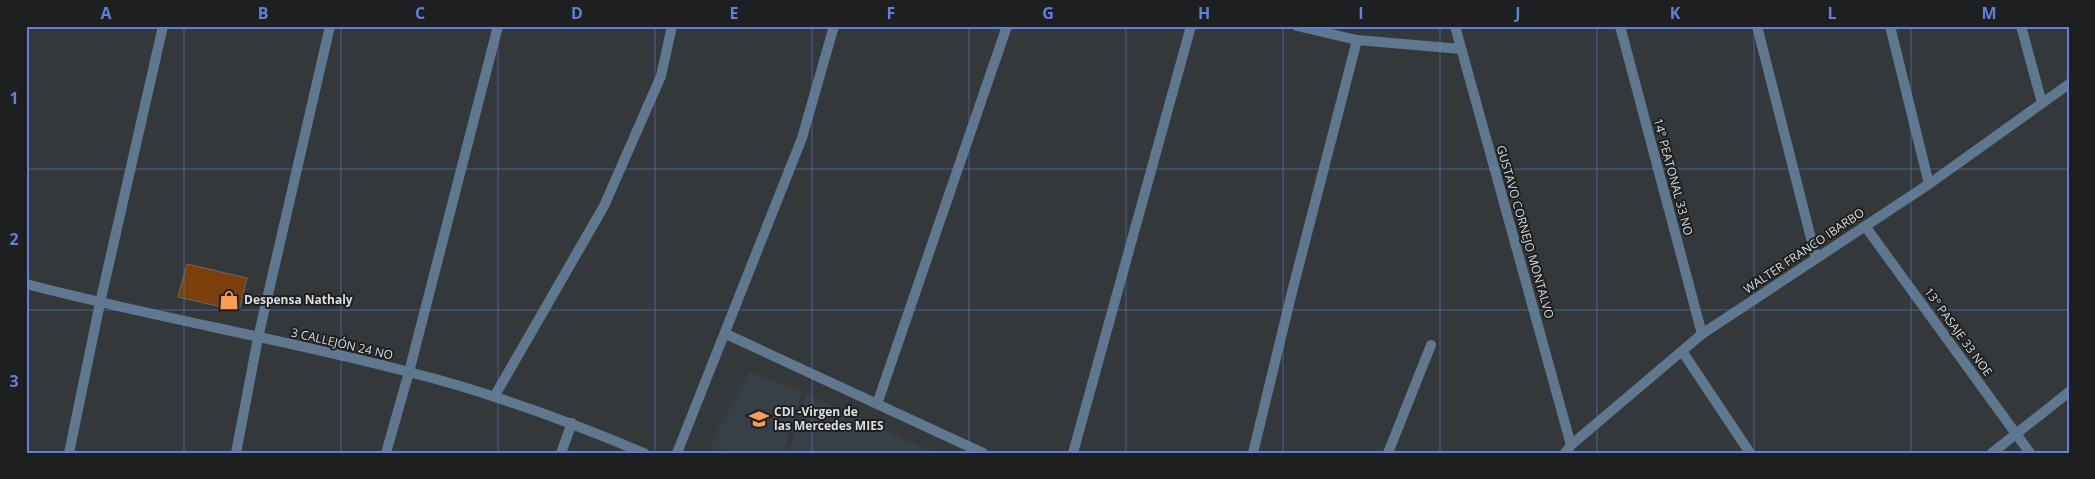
<svg xmlns="http://www.w3.org/2000/svg" width="2095" height="479" viewBox="0 0 2095 479" font-family="'Open Sans',sans-serif">
	<style>
		.built { fill: #384047 }
		.building { fill: #7a3f0b; stroke: #6c6866 }
		.lines { fill: none; stroke-linecap: round; stroke-linejoin: round }
		.street { stroke: #5f788f; stroke-width: 10 }
		.grid { fill: none; stroke: #6080da; stroke-width: 1; stroke-opacity: 0.55 }
		.labels { text-anchor: middle; stroke-width: 4; stroke-linejoin: round; paint-order: stroke }
		.street-label { font-size: 12px; fill: #dcdddf; stroke: #1e1f20 }
		.poi-label { font-size: 12px; font-weight: bold; fill: #dcdddf; stroke: #1e1f20; text-anchor: start }
		.neatline { fill: none; stroke: #6080da; stroke-width: 2 }
		.grid-label { font-size: 16px; text-anchor: middle; font-weight: bold; fill: #6080da }
	</style>
	<rect width="100%" height="100%" fill="#35383a"/>
	<!-- built -->
	<path class="built" d="M 750,372 L 802,392 L 784,453 L 731,453 L 710,445 Z
		M 807,393 L 933,453 L 934,453 L 788,453 Z"/>
	<!-- building -->
	<path class="building" d="M 187,264 L 247,278 L 239,311 L 178,297 Z"/>
	<g class="lines">
		<!-- street -->
		<path class="street" d="M 1297,26 L 1357,40 L 1461,49
			M 1455,26 L 1571,445
			M 1620,26 L 1702,334
			M 1757,26 L 1816,258
			M 1890,26 L 1929,184
			M 2021,26 L 2042,103
			M 1865,226 L 2030,453
			M 26,284 C 153,317 282,339 409,372 C 489,392 568,421 644,453
			M 726,334 L 983,453
			M 1682,351 L 1750,453
			M 494,397 L 604,206 L 661,76 L 672,26
			M 877,404 L 1007,26
			M 69,453 L 100,303 L 163,26
			M 236,453 L 258,338 L 330,26
			M 386,453 L 409,372 L 498,26
			M 561,453 L 572,423
			M 677,453 L 802,138 L 834,26
			M 1073,453 L 1191,26
			M 1253,453 L 1292,292 L 1357,40
			M 1388,453 L 1431,345
			M 1565,453 L 1571,445 L 1702,334 L 1929,184 L 2069,84
			M 1992,453 L 2069,392"/>
	</g>
	<!-- grid -->
	<path class="grid" d="M 184,26 L 184,453M 341,26 L 341,453M 498,26 L 498,453M 655,26 L 655,453M 812,26 L 812,453M 969,26 L 969,453M 1126,26 L 1126,453M 1283,26 L 1283,453M 1440,26 L 1440,453M 1597,26 L 1597,453M 1754,26 L 1754,453M 1911,26 L 1911,453M 26,169 L 2069,169M 26,310 L 2069,310"/>
	<!-- icons -->
	<defs>
		<symbol id="shop-bare" viewBox="-9 -9 18 18"><path d="M-5-2.5h2.3a2.7 3.5 0 0 1 5.4 0H5L5.5 6h-11ZM-1.5-2.5h3a1.5 2.3 0 0 0-3 0Z" fill="#fd9c56" stroke="#1e1f20" stroke-width="2.5" paint-order="stroke"/></symbol>
		<symbol id="school-bare" viewBox="-9 -9 18 18"><path d="M0-5L7-2L0 1L-7-2ZM-4 1L0 2.5L4 1V4Q0 6-4 4Z" fill="#fd9c56" stroke="#1e1f20" stroke-width="2.5" paint-order="stroke"/></symbol>
	</defs>
	<g fill-rule="evenodd">
		<use href="#shop-bare" x="215" y="286" width="28" height="28"/>
		<use href="#school-bare" x="745" y="405" width="28" height="28"/>
	</g>
	<g class="labels">
		<!-- street labels -->
		<g class="street-label">
			<text transform="translate(1673 177) rotate(75)" y="4">14° PEATONAL 33 NO</text>
			<text transform="translate(1525 232) rotate(74)" y="4">GUSTAVO CORNEJO MONTALVO</text>
			<text transform="translate(1804 251) rotate(-34)" y="4">WALTER FRANCO IBARBO</text>
			<text transform="translate(1958 332) rotate(54)" y="4">13° PASAJE 33 NOE</text>
			<text transform="translate(342 344) rotate(13)" y="4">3 CALLEJÓN 24 NO</text>
		</g>
		<!-- poi labels -->
		<g class="poi-label">
			<text x="244" y="304">Despensa Nathaly</text>
			<text x="774" y="416">CDI -Virgen de<tspan x="774" dy="14">las Mercedes MIES</tspan></text>
		</g>
	</g>
	<!-- border -->
	<rect width="2095" height="479" fill="none" stroke="#1e1f20" stroke-width="55"/>
	<rect x="28" y="28" width="2040" height="424" class="neatline"/>
	<g class="grid-label">
		<text x="106" y="19">A</text>
		<text x="263" y="19">B</text>
		<text x="420" y="19">C</text>
		<text x="577" y="19">D</text>
		<text x="734" y="19">E</text>
		<text x="891" y="19">F</text>
		<text x="1048" y="19">G</text>
		<text x="1204" y="19">H</text>
		<text x="1361" y="19">I</text>
		<text x="1518" y="19">J</text>
		<text x="1675" y="19">K</text>
		<text x="1832" y="19">L</text>
		<text x="1989" y="19">M</text>
		<text x="14" y="104">1</text>
		<text x="14" y="245">2</text>
		<text x="14" y="387">3</text>
	</g>
</svg>
